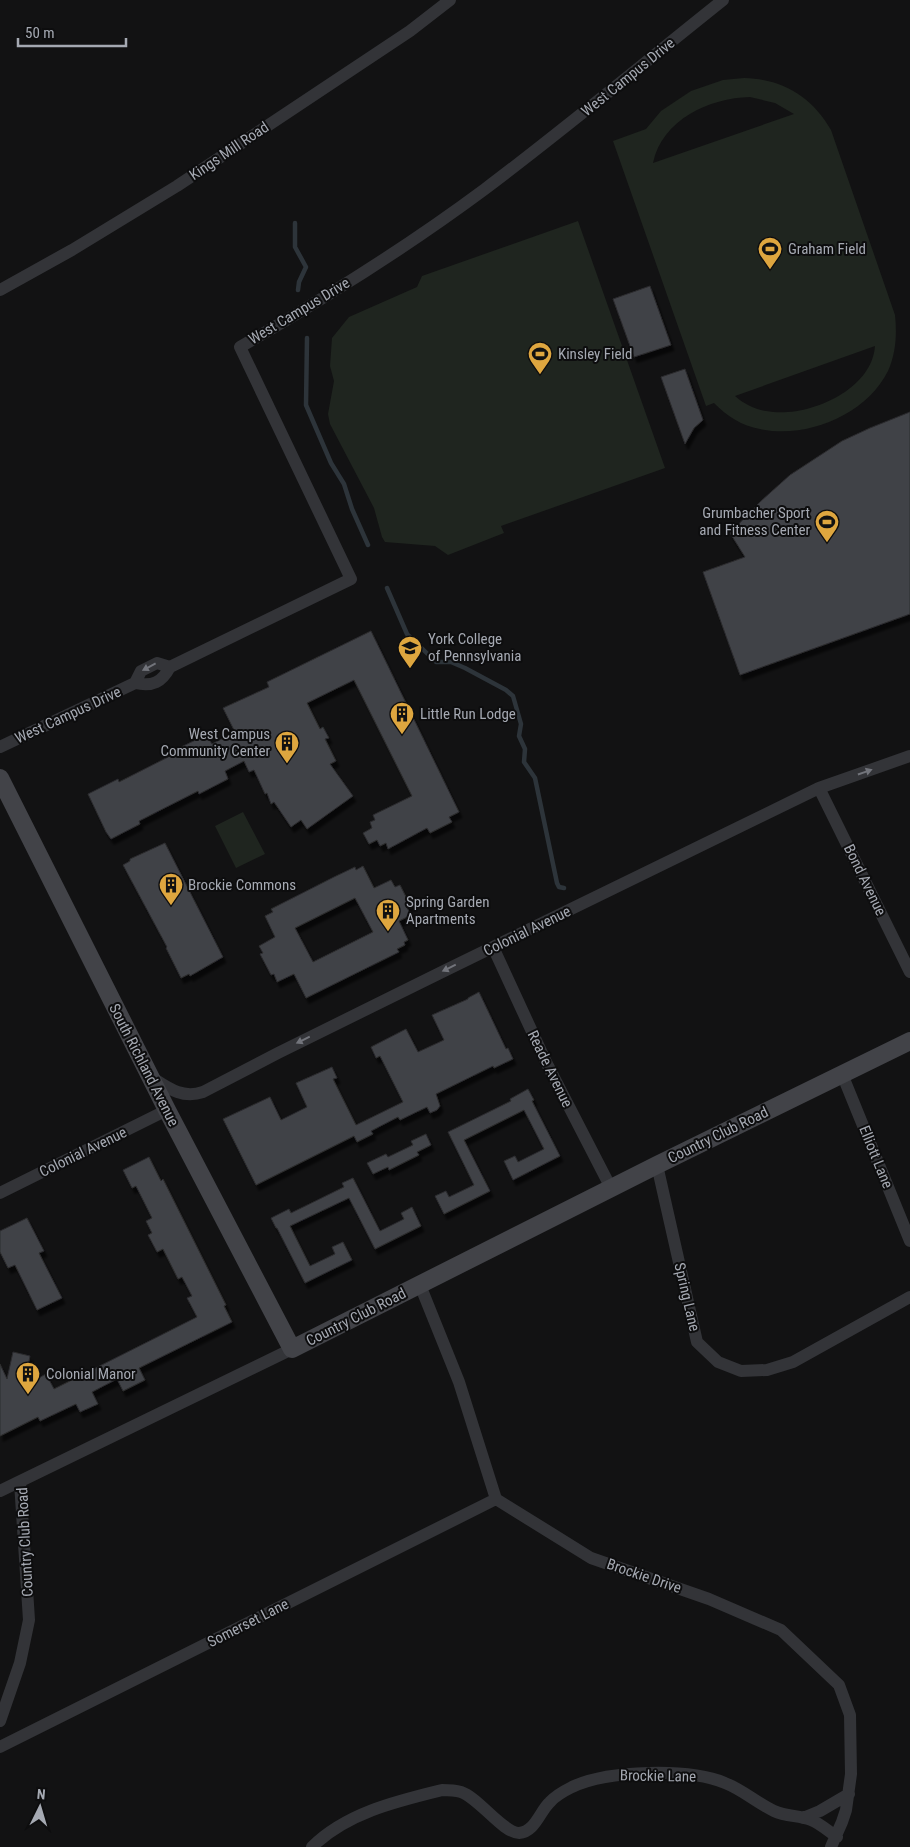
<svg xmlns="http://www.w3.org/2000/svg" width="910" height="1847" viewBox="0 0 910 1847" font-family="'Roboto Condensed',sans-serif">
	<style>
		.green { fill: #1f251f; fill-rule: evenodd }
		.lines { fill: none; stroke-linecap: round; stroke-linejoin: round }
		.stream { stroke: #2d343a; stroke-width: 4.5 }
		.building { fill: #414246; stroke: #2c2c2f; fill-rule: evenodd; filter: url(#shadow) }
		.street { stroke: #333438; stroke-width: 12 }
		.secondary { stroke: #424348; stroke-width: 18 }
		.oneway { fill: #72747b }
		.labels { text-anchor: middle; stroke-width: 4; stroke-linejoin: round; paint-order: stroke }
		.street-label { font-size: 15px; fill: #a5a9b2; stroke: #0d0d0e }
		.poi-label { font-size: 15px; fill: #a5a9b2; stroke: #0d0d0e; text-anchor: start }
	</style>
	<defs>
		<filter id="shadow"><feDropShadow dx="3" dy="5.5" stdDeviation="1" flood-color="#0009"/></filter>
	</defs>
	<rect width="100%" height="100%" fill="#121213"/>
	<!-- green -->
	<path class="green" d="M 744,78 C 783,79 812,97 831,130 L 895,315 C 897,334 896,353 888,371 C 866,415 807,439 760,429 C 742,426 727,416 714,403 L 706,406 L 613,141 L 646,129 L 661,111 L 691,91 L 723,80 ZM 750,97 L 775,103 L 794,114 L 653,163 C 662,120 709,98 750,97 ZM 875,346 C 872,391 806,419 766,411 C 754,409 744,404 735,396 Z
		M 578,221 L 665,468 L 501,526 L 504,533 L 448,555 L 435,546 L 385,542 L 382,537 L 374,508 L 330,424 L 328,414 L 334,381 L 330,366 L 332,338 L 349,317 L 417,287 L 422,276 Z
		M 243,812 L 265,854 L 236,868 L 215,826 Z"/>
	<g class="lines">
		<!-- stream -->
		<path class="stream" d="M 295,223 L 295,247 L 306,267 L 299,282 L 298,290
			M 307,338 L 306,405 L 331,463 L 344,484 L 352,509 L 368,545
			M 387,588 L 407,634 L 436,662 L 451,662 L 465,668 L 506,690 L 513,696 L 521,724 L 519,736 L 525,749 L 524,762 L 535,778 L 557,883 L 559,887 L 564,888"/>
	</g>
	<!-- building -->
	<path class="building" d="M 650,286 L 671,345 L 634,357 L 613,299 Z
		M 685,369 L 703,420 L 694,428 L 685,444 L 661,377 Z
		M 910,412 L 910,614 L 740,675 L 703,572 L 745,557 L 730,533 L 761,501 L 790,475 L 842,441 L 870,428 Z
		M 371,631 L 459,812 L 449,817 L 452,822 L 430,833 L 427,828 L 388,849 L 386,843 L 380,846 L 377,840 L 369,844 L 363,833 L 372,828 L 370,822 L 375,820 L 373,815 L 412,796 L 354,680 L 307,703 L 320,729 L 323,727 L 329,738 L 325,739 L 336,761 L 330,764 L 353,796 L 307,829 L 301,820 L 291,827 L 274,802 L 271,804 L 267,793 L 265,794 L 254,770 L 249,772 L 244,761 L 225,771 L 228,779 L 199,794 L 198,791 L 139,821 L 140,824 L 111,839 L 106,832 L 88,794 L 118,779 L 119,782 L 178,752 L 177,749 L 206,735 L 212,744 L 235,732 L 223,708 L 269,687 L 267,682 Z
		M 165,843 L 223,957 L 190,976 L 189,974 L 181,978 L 166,948 L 167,947 L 123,865 L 130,861 L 130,859 Z
		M 363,866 L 374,888 L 391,880 L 395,887 L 400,885 L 410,905 L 406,906 L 411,915 L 399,921 L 408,940 L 404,942 L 405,945 L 397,949 L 399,952 L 306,998 L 294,974 L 277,982 L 274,974 L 271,975 L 260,954 L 263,953 L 259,946 L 275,937 L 265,916 L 273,912 L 271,909 L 334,877 L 355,867 L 356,870 ZM 355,898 L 373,932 L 313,962 L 295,928 Z
		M 479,992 L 506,1049 L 508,1048 L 513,1059 L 494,1068 L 493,1066 L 436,1094 L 440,1106 L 437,1110 L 430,1113 L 427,1107 L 400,1120 L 398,1117 L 371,1131 L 373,1134 L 357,1142 L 354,1136 L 256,1185 L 223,1119 L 270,1097 L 281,1120 L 307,1107 L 296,1083 L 332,1067 L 337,1078 L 333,1079 L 356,1125 L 403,1102 L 380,1056 L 376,1058 L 371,1047 L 406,1029 L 418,1052 L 444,1040 L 432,1015 L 468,999 L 468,998 Z
		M 528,1089 L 534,1100 L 532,1101 L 560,1156 L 513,1180 L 504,1161 L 515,1156 L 518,1162 L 544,1149 L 524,1110 L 464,1140 L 490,1191 L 444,1214 L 435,1196 L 446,1191 L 449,1197 L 474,1185 L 448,1132 L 511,1101 L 510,1099 Z
		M 426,1134 L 431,1145 L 417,1152 L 419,1155 L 389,1170 L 388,1167 L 373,1174 L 367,1163 L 386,1154 L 388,1157 L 413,1145 L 411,1141 Z
		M 149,1157 L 161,1181 L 163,1179 L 226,1305 L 224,1306 L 232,1322 L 139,1368 L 145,1380 L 123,1391 L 117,1379 L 92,1392 L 98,1404 L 80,1412 L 76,1404 L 40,1421 L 38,1417 L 0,1436 L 0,1364 L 7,1379 L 13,1352 L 30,1356 L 24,1386 L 46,1374 L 54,1389 L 197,1317 L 187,1298 L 192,1296 L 182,1277 L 178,1279 L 163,1249 L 157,1252 L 148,1235 L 152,1233 L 146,1221 L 152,1218 L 136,1186 L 132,1188 L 123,1170 Z
		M 353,1178 L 380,1231 L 404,1219 L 401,1213 L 412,1207 L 421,1226 L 375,1249 L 349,1198 L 290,1226 L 310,1266 L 335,1254 L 332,1247 L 343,1242 L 352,1260 L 305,1283 L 277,1228 L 276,1228 L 271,1218 L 289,1209 L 291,1213 L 344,1187 L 342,1183 Z
		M 27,1218 L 44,1251 L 39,1253 L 62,1298 L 37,1310 L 15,1265 L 8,1268 L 0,1252 L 0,1231 Z"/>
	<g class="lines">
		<!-- street -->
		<path class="street" d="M 0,290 L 72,250 L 177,186 L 410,31 L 450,0
			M 135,683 L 141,671 L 157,663 L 170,667
			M 0,747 L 135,683 C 153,687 162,682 170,667 L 351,579 L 240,347 C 324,299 407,247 485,189 C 566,128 644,63 723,0
			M 819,788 L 910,972
			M 493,947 L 546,1062 L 611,1188
			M 842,1074 L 910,1241
			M 151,1077 C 168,1088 182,1099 203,1092 L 278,1053 L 446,970 L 819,788 L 910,756
			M 657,1165 L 697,1342 L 718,1362 L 741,1371 L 767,1370 L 793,1362 L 910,1297
			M 0,1193 L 167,1110
			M 420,1285 L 459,1382 L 496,1499 L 591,1558 L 709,1599 L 781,1630 L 839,1685 L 850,1715 L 851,1774 L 846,1810 L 842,1822 L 831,1847
			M 0,1491 L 292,1349
			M 0,1721 L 20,1663 L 29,1620 L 20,1482
			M 0,1747 L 496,1499
			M 803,1818 L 820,1811 L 849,1794
			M 312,1847 C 346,1813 397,1801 442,1790 C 448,1790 454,1790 461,1792 C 479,1798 503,1833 519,1833 C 535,1832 540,1811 550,1802 C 556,1795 564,1791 572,1787 C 608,1770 689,1768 725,1783 C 743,1790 757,1803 774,1811 C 787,1817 799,1815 811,1820 C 821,1824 828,1831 837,1837"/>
		<!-- secondary -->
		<path class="secondary" d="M 0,778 L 167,1110 L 292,1349 L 657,1165 L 910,1041"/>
	</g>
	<!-- one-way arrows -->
	<defs><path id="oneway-solid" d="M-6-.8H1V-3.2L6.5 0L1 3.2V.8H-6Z" transform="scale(1.25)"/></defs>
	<g class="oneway">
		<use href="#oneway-solid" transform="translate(149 667) rotate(152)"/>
		<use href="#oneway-solid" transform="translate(865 772) rotate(-19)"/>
		<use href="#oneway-solid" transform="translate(449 968) rotate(154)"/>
		<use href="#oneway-solid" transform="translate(303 1040) rotate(154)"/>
	</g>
	<!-- icons -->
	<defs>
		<symbol id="stadium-pin" viewBox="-11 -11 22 30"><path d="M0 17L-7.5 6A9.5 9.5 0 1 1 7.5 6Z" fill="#dea63f" stroke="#0d0d0e"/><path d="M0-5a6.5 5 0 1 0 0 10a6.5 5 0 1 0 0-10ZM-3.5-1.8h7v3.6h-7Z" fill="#111"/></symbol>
		<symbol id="university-pin" viewBox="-11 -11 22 30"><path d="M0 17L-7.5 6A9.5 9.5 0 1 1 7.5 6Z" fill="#dea63f" stroke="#0d0d0e"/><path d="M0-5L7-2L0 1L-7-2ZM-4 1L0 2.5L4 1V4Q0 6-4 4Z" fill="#111"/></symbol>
		<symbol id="building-pin" viewBox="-11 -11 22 30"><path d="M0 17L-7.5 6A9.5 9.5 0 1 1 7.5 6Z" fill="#dea63f" stroke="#0d0d0e"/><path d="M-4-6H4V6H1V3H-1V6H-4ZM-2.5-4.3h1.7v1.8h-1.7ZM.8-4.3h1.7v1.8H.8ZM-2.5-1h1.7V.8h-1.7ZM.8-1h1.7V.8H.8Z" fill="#111"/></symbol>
	</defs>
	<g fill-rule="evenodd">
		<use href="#stadium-pin" x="756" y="235" width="28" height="38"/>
		<use href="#stadium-pin" x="526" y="340" width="28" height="38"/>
		<use href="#stadium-pin" x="813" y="508" width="28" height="38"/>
		<use href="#university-pin" x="396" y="634" width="28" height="38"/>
		<use href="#building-pin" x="388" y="700" width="28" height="38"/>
		<use href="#building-pin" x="273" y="729" width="28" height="38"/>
		<use href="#building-pin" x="157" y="871" width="28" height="38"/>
		<use href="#building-pin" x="374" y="897" width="28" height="38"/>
		<use href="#building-pin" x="14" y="1360" width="28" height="38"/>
	</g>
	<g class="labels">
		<!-- street labels -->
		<g class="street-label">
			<text transform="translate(628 77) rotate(-39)" y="5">West Campus Drive</text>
			<text transform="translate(229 151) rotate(-34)" y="5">Kings Mill Road</text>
			<text transform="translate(299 311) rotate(-31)" y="5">West Campus Drive</text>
			<text transform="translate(68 715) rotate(-25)" y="5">West Campus Drive</text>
			<text transform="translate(865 880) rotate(64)" y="5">Bond Avenue</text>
			<text transform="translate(527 931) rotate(-26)" y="5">Colonial Avenue</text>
			<text transform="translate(144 1065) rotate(63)" y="5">South Richland Avenue</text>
			<text transform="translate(550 1069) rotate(64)" y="5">Reade Avenue</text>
			<text transform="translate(718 1135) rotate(-26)" y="5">Country Club Road</text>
			<text transform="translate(83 1152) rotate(-26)" y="5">Colonial Avenue</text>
			<text transform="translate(876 1157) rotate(68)" y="5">Elliott Lane</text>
			<text transform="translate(687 1297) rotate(77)" y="5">Spring Lane</text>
			<text transform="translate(356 1317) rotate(-27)" y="5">Country Club Road</text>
			<text transform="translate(25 1542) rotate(-93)" y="5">Country Club Road</text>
			<text transform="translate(644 1576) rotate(19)" y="5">Brockie Drive</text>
			<text transform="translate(248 1623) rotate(-27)" y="5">Somerset Lane</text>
			<text transform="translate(658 1776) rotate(1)" y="5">Brockie Lane</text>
		</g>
		<!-- poi labels -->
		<g class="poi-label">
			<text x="788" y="254">Graham Field</text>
			<text x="558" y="359">Kinsley Field</text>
			<text x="810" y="518" text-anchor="end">Grumbacher Sport<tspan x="810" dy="17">and Fitness Center</tspan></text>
			<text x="428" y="644">York College<tspan x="428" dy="17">of Pennsylvania</tspan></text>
			<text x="420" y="719">Little Run Lodge</text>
			<text x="270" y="739" text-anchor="end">West Campus<tspan x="270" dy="17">Community Center</tspan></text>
			<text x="188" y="890">Brockie Commons</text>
			<text x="406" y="907">Spring Garden<tspan x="406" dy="17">Apartments</tspan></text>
			<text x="46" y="1379">Colonial Manor</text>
		</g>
	</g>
	<!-- north arrow -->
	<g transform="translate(40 1807) rotate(5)" stroke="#0d0d0e" stroke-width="4" paint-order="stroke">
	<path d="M0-4L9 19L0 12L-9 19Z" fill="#a5a9b2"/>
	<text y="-8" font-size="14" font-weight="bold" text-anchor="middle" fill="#a5a9b2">N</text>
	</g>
	<!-- scale -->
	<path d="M18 38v8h108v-8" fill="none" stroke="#a5a9b2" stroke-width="2.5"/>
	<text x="25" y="38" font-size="15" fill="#a5a9b2" stroke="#0d0d0e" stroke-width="4" paint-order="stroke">50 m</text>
</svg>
